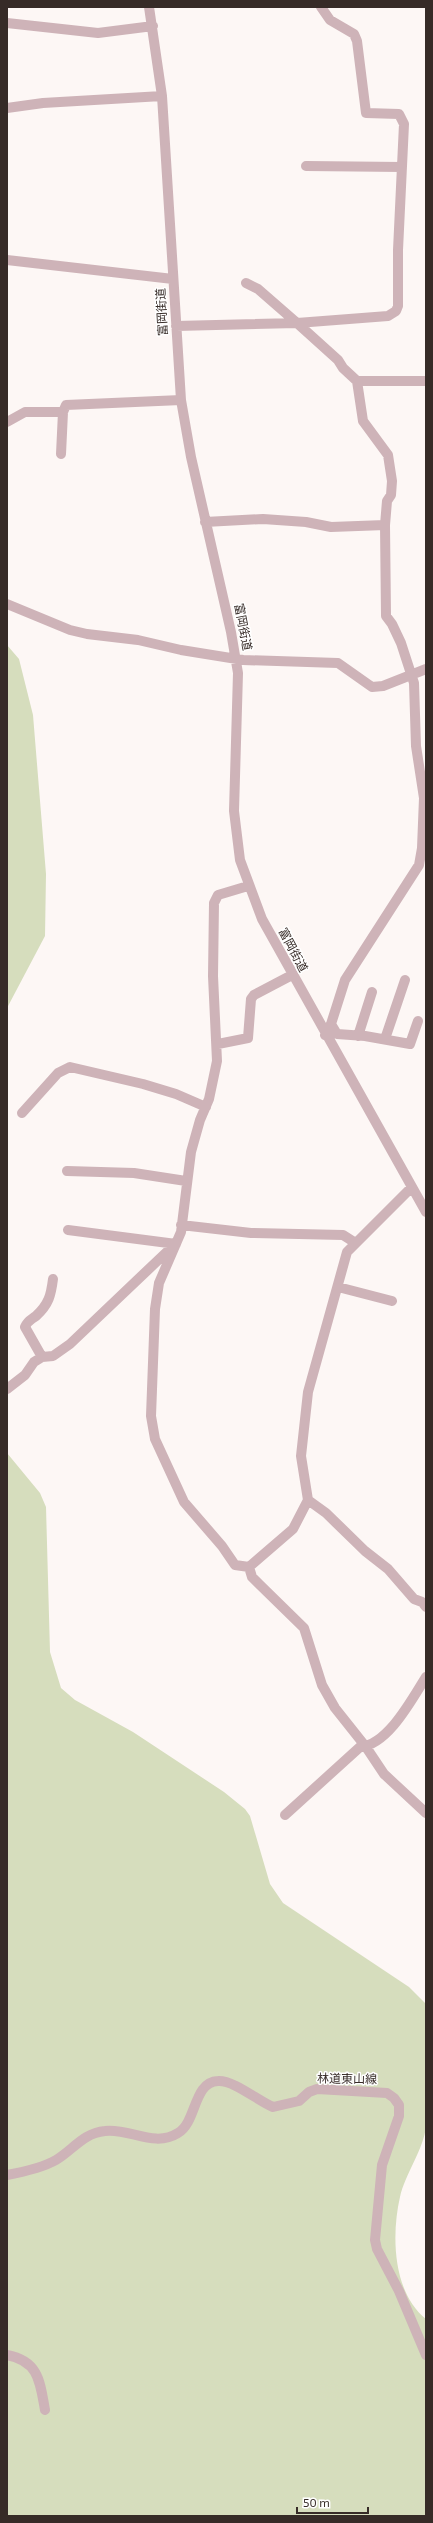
<svg xmlns="http://www.w3.org/2000/svg" width="433" height="2523" viewBox="0 0 433 2523" font-family="'Exo 2','Noto Sans JP',sans-serif">
	<style>
		.green { fill: #d6ddbd }
		.lines { fill: none; stroke-linecap: round; stroke-linejoin: round }
		.minor { stroke: #ceb3b8; stroke-width: 10 }
		.labels { text-anchor: middle; stroke-width: 3; stroke-linejoin: round; paint-order: stroke }
		.street-label { font-size: 12px; fill: #362b27; stroke: #fff }
	</style>
	<rect width="100%" height="100%" fill="#fdf7f5"/>
	<!-- green -->
	<path class="green" d="M 7,645 L 19,659 L 33,715 L 46,874 L 45,936 L 7,1008 Z
		M 7,1453 L 40,1493 L 46,1507 L 50,1652 L 61,1688 L 75,1700 L 133,1732 L 224,1792 L 245,1809 L 250,1816 L 270,1884 L 283,1903 L 409,1987 L 426,2004 C 426,2042 430,2089 426,2126 C 424,2149 405,2174 400,2197 C 391,2236 393,2293 426,2319 L 426,2516 L 7,2516 Z"/>
	<g class="lines">
		<!-- minor -->
		<path class="minor" d="M 149,7 L 162,96 L 181,400 L 191,457 L 231,632 L 238,673 L 234,811 L 240,860 L 262,919 L 426,1212
			M 7,23 L 98,33 L 153,26
			M 7,108 L 43,103 L 162,96
			M 306,166 L 402,167
			M 7,260 L 173,279
			M 246,283 L 258,289 L 297,323 L 388,316 L 396,311 L 398,306 L 398,250 L 404,124 L 399,114 L 366,113 L 357,41 L 354,34 L 330,20 L 321,7
			M 176,326 L 297,323 L 338,360 L 343,368 L 357,381 L 363,421 L 388,455 L 392,481 L 391,495 L 387,501 L 385,525 L 386,616 L 392,624 L 401,643 L 414,683 L 416,746 L 424,798 L 422,848 L 419,865 L 345,980 L 331,1024 L 325,1035
			M 357,381 L 426,381
			M 7,422 L 25,412 L 63,412
			M 61,454 L 63,412 L 66,405 L 181,400
			M 205,522 L 263,519 L 306,522 L 331,527 L 385,525
			M 7,604 L 70,630 L 87,634 L 138,640 L 181,650 L 243,660 L 338,663 L 372,687 L 383,686 L 426,669
			M 248,886 L 218,895 L 214,903 L 213,976 L 217,1061 L 209,1099 L 200,1120 L 191,1152 L 181,1232 L 159,1283 L 155,1309 L 151,1416 L 155,1439 L 184,1502 L 222,1546 L 235,1565 L 249,1567 L 293,1529 L 308,1500 L 301,1456 L 308,1392 L 347,1252 L 412,1187
			M 331,1024 L 337,1034 L 365,1036 L 410,1044 L 418,1021
			M 358,1036 L 372,992
			M 385,1039 L 405,980
			M 218,1044 L 248,1038 L 251,999 L 254,995 L 292,975
			M 22,1113 L 58,1073 L 70,1067 L 143,1084 L 176,1094 L 206,1107
			M 67,1171 L 134,1173 L 186,1181
			M 181,1225 L 251,1233 L 343,1235 L 354,1242
			M 68,1230 L 176,1244
			M 338,1287 L 392,1301
			M 42,1357 L 25,1327 C 28,1320 31,1320 36,1316 C 49,1304 51,1295 53,1279
			M 7,1389 L 25,1375 L 34,1362 L 42,1357 L 53,1356 L 70,1344 L 173,1246
			M 308,1500 L 326,1513 L 365,1551 L 388,1569 L 414,1599 L 422,1602 L 426,1607
			M 249,1567 L 252,1577 L 259,1584 L 304,1628 L 322,1685 L 335,1708 L 366,1747 L 384,1774 L 426,1813
			M 285,1815 L 360,1747 C 388,1745 412,1699 426,1677
			M 7,2175 C 23,2172 42,2168 56,2160 C 73,2150 83,2133 105,2131 C 130,2128 154,2148 178,2133 C 197,2122 193,2082 218,2081 C 234,2080 258,2101 273,2107 L 299,2101 L 309,2092 L 317,2089 L 387,2093 L 394,2098 L 399,2105 L 399,2116 L 382,2165 L 375,2240 L 377,2249 L 399,2291 L 426,2355
			M 7,2355 C 39,2361 40,2382 45,2410"/>
	</g>
	<g class="labels">
		<!-- street labels -->
		<g class="street-label">
			<text transform="translate(162 312) rotate(-93)" y="4">富岡街道</text>
			<text transform="translate(243 627) rotate(79)" y="4">富岡街道</text>
			<text transform="translate(293 950) rotate(62)" y="4">富岡街道</text>
			<text transform="translate(347 2079) rotate(1)" y="4">林道東山線</text>
		</g>
	</g>
	<!-- border -->
	<rect width="433" height="2523" fill="none" stroke="#362b27" stroke-width="16"/>
	<!-- scale -->
	<path d="M297 2507v6h71v-6" fill="none" stroke="#362b27" stroke-width="2"/>
	<text x="303" y="2507" font-size="12" fill="#362b27" stroke="#ffffff" stroke-width="3" paint-order="stroke">50 m</text>
</svg>
